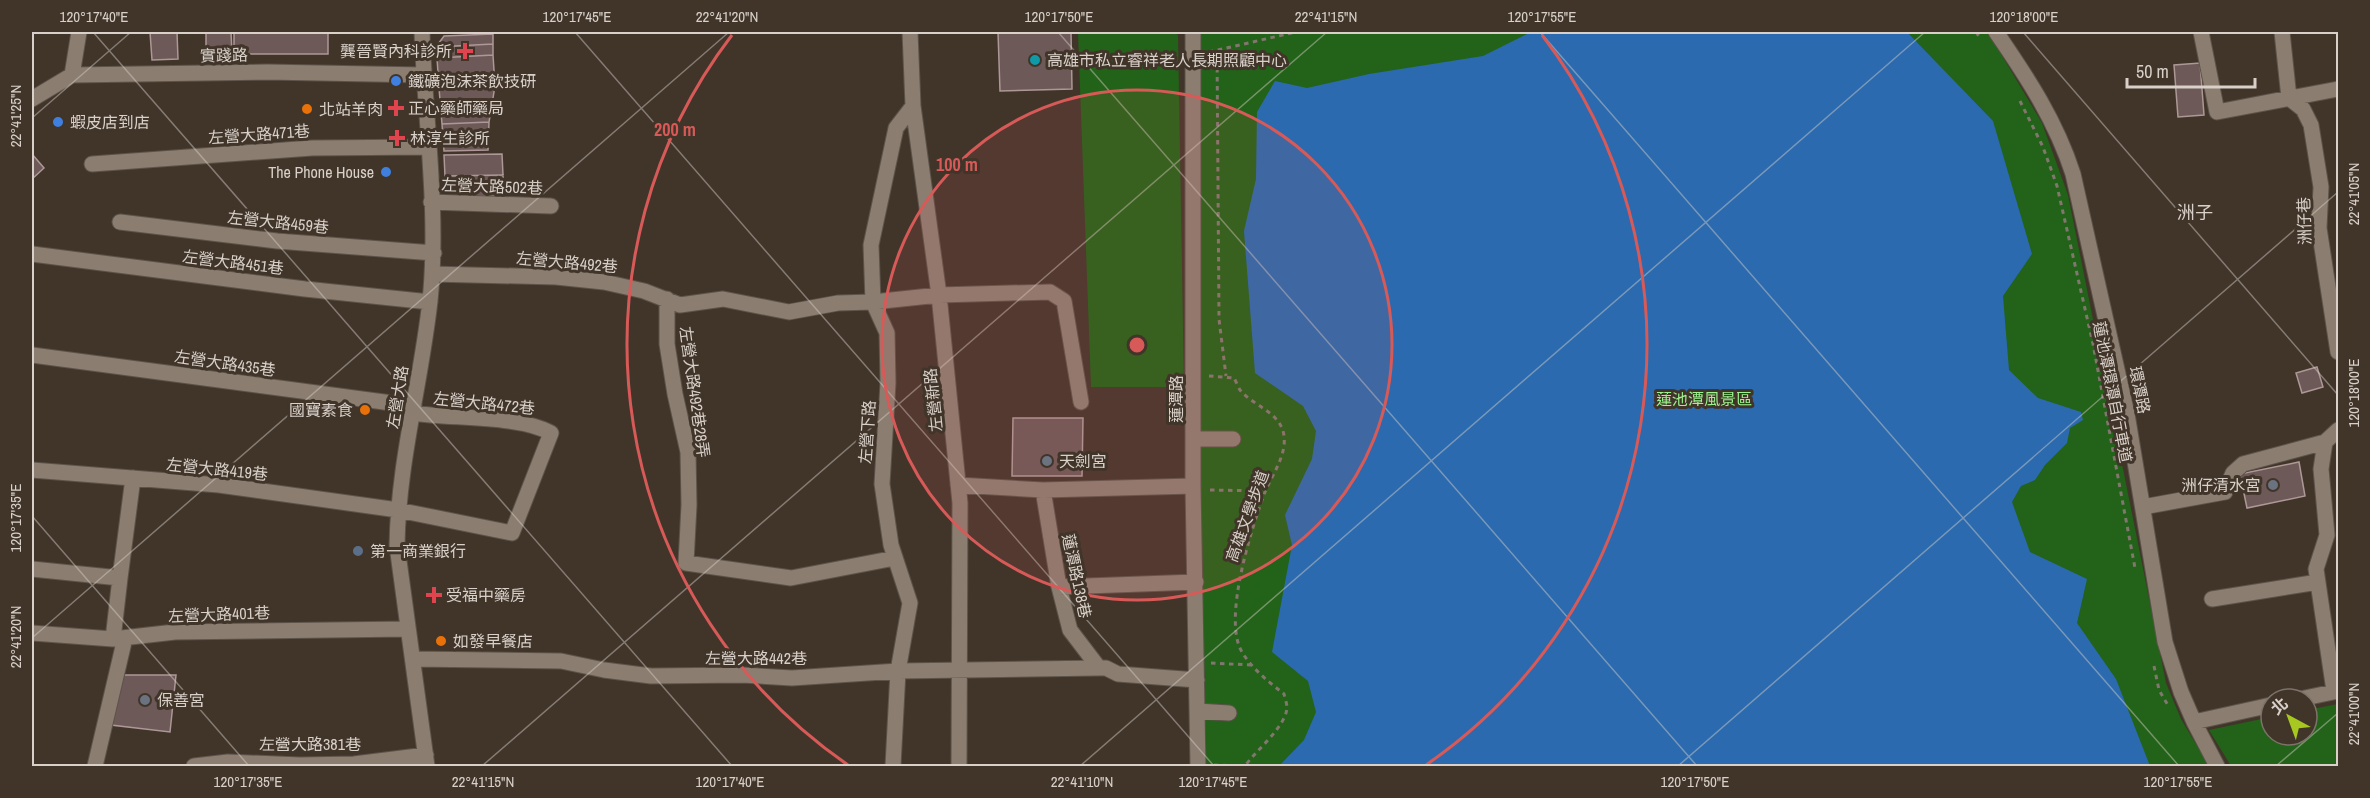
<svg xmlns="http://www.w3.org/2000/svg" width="2370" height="798" viewBox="0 0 2370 798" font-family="'Archivo Narrow','Noto Sans TC',sans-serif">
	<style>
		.green { fill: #236219 }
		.water { fill: #2b6aae }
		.building { fill: #6c5958; stroke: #ad9897; stroke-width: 1.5 }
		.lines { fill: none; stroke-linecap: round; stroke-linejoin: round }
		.minor-casing { stroke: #5d5349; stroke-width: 17 }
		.path { stroke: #82776e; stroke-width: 3; stroke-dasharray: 4.5 4.5; stroke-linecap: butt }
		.minor { stroke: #8b7d70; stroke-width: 15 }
		.ticks { fill: none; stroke: #d8d0c9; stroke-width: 1.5; stroke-opacity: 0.45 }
		.ring { fill: none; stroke: #d75a58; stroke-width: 3 }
		.health-dot { fill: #e0444e; stroke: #41352a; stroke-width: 2 }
		.culture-dot { fill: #0f9aa8; stroke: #41352a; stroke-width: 2 }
		.shop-dot { fill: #3f7fe0; stroke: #41352a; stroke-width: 2 }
		.food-dot { fill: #e8710a; stroke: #41352a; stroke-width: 2 }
		.worship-dot { fill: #6b7280; stroke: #41352a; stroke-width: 2 }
		.service-dot { fill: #5c6f8a; stroke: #41352a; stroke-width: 2 }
		.labels { text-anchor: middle; stroke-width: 6; stroke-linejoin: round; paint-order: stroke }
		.poi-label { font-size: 16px; fill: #d8d0c9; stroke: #41352a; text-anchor: start }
		.street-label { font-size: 16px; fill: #d8d0c9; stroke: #41352a }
		.park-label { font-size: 16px; fill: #9cf28f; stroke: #41352a }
		.neighbourhood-label { font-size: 18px; fill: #d8d0c9; stroke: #41352a }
		.centre { fill: #d75a58; stroke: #41352a; stroke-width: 3 }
		.ring-label { font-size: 18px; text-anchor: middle; font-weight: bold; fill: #d75a58; stroke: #41352a; stroke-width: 6; stroke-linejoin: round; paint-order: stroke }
		.neatline { fill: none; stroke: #d8d0c9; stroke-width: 2 }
		.ticks-label { font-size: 15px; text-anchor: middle; fill: #d8d0c9 }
	</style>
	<rect width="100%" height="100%" fill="#41352a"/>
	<!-- green -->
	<path class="green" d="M 1078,32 L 1173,32 L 1178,35 L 1184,387 L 1091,387 Z
		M 1199,32 L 1988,32 L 2042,123 L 2068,195 L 2166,683 L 2181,719 L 2209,766 L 1202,766 L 1199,491 Z
		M 2338,704 L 2338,766 L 2231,766 L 2209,730 L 2271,717 L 2271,735 L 2307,735 L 2307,710 Z"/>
	<!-- water -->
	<path class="water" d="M 1531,32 L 1907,32 L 1993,121 L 2032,254 L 2003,296 L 2009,370 L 2038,398 L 2081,412 L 2083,420 L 2070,428 L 2067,443 L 2045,465 L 2035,480 L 2021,486 L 2012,502 L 2030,552 L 2087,579 L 2077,623 L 2116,679 L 2150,766 L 1279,766 L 1304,740 L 1316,712 L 1308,681 L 1272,652 L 1292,545 L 1285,515 L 1312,459 L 1316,431 L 1303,406 L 1255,373 L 1244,231 L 1256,179 L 1257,112 L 1275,81 L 1307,88 L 1369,74 L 1483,56 Z"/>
	<!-- building -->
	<path class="building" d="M 150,32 L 177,32 L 178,59 L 152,60 Z
		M 206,32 L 231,32 L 232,53 L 206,53 Z
		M 234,32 L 328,32 L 328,54 L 234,54 Z
		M 998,32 L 1071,32 L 1072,89 L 1000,91 Z
		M 493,34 L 493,44 L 436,47 L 444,36 Z
		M 493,44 L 493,55 L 437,58 L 436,47 Z
		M 493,55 L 495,86 L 439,88 L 437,58 Z
		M 2200,63 L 2204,115 L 2178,117 L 2174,65 Z
		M 495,86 L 489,122 L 442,124 L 439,88 Z
		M 489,122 L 488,150 L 444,151 L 442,124 Z
		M 32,154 L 44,168 L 32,179 Z
		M 502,154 L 503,175 L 445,176 L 444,155 Z
		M 503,175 L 503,196 L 445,197 L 445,176 Z
		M 2317,367 L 2323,387 L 2302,393 L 2296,373 Z
		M 1013,418 L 1083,418 L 1082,476 L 1012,476 Z
		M 2299,462 L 2305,496 L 2247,508 L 2240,474 Z
		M 122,675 L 176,675 L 170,732 L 111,725 Z"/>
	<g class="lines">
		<defs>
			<path id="minor" d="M 422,32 C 425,121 439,212 430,301 C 421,383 398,463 397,546 L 427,766
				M 910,32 L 913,106 L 939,295 L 960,503 L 959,766
				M 1193,32 L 1193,486 L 1198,766
				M 1996,32 C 2027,77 2056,121 2073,174 L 2127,414 L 2165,642 L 2181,692 L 2194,722 L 2217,766
				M 2201,32 L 2217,112 L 2338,89
				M 2282,32 L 2289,98 L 2303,109 L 2311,125 L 2321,187 L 2319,228 L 2338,352
				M 72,75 L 79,32
				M 32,99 L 72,75 L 267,72 L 423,75
				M 92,164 L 312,148 L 428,147
				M 431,202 L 551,206
				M 120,222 L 277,241 L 434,253
				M 32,254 L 305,289 L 430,302
				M 432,274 L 556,277 L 604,282 L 644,291 L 680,305 L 723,299 L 789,312 L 838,303 L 873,302 L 939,295 L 1050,292 L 1064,301 L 1081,402
				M 667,299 L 667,344 L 675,394 L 688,452 L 689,505 L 686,563 L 791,578 L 895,558
				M 32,355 L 414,406
				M 1194,439 L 1233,439
				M 32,470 L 219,485 L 398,510 L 512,533 L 551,433 C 519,415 451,419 413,413
				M 958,485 L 1043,490 L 1193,486
				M 1043,490 L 1059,587 L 1070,630 L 1099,668 L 1106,668 L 1118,674 L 1197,680
				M 2143,507 L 2225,492 L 2233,473 L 2243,464 L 2325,442
				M 32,569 L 120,578 L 113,639
				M 120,578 L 133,478
				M 1059,587 L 1196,582
				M 2212,599 L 2318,582
				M 32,633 L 113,639 L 175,632 L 408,629
				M 413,659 L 561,661 L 604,670 L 651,676 L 742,675 L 792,678 L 898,671 L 1099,668
				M 2334,691 L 2316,569 L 2327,535 L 2321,469 L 2325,442 L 2338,430
				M 2300,699 L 2338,691
				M 1197,711 L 1229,713
				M 2194,722 L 2271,705
				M 95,766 L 125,638
				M 194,766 L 228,762 L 300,765 L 354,764 L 426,755
				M 893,766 L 898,671 L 910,603 L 891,545 L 882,484 L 888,383 L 887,333 L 873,302 L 871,245 L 896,128 L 913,106"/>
		</defs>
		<!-- minor casing -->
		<use href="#minor" class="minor-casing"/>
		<!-- path -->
		<path class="path" d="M 1976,32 L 1980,38
			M 1217,50 L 1219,319 L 1226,376
			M 1209,52 L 1296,32
			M 2020,101 L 2043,147 L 2057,186 L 2093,344 L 2135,568
			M 1209,376 L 1234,378 C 1236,381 1238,387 1240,390 C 1252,405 1277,411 1283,431 C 1289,452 1273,473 1265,492 C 1252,527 1222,619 1242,652 C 1252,669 1269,682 1284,694 C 1285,698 1287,704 1287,708 C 1285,728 1256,750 1245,766
			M 1210,490 L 1266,491
			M 1211,663 L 1251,665
			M 2154,666 L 2159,690 L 2169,707
			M 1214,765 L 1245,766"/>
		<!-- minor -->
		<use href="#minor" class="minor"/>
	</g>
	<!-- ticks -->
	<path class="ticks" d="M 93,32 L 732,766M 575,32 L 1214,766M 1058,32 L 1697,766M 1540,32 L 2179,766M 2023,32 L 2338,395M 32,118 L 131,32M 32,516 L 249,766M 32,638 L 729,32M 482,766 L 1327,32M 1080,766 L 1925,32M 1678,766 L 2338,192M 2276,766 L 2338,713"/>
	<!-- distance rings -->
	<circle cx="1137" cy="345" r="255" fill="#d75a58" fill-opacity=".12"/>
	<g class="ring">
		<circle cx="1137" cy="345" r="255"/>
		<path d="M848 765A510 510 0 0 1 732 35M1542 35A510 510 0 0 1 1426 765"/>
	</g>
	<!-- markers -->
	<g class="health-dot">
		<path d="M462 42h6v6h6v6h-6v6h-6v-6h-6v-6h6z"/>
		<path d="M393 99h6v6h6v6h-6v6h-6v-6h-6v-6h6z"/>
		<path d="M394 129h6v6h6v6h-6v6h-6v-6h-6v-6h6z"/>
		<path d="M431 586h6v6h6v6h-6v6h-6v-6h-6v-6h6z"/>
	</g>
	<circle class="culture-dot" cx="1035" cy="60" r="6"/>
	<g class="shop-dot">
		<circle cx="396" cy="81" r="6"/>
		<circle cx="58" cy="122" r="6"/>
		<circle cx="386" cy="172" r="6"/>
	</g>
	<g class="food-dot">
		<circle cx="307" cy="109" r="6"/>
		<circle cx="365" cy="410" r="6"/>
		<circle cx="441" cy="641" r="6"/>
	</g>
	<g class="worship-dot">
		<circle cx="1047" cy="461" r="6"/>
		<circle cx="2273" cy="485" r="6"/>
		<circle cx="145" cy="700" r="6"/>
	</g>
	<circle class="service-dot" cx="358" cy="551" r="6"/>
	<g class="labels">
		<!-- poi labels -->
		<g class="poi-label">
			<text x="452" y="57" text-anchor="end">龔晉賢內科診所</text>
			<text x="1047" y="66">高雄市私立睿祥老人長期照顧中心</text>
			<text x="408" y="87">鐵礦泡沫茶飲技研</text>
			<text x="408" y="114">正心藥師藥局</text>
			<text x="319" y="115">北站羊肉</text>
			<text x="70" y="128">蝦皮店到店</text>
			<text x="410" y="144">林淳生診所</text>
			<text x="374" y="178" text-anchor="end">The Phone House</text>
			<text x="353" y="416" text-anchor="end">國寶素食</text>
			<text x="1059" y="467">天劍宮</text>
			<text x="2261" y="491" text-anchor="end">洲仔清水宮</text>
			<text x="370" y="557">第一商業銀行</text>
			<text x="446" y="601">受福中藥房</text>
			<text x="453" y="647">如發早餐店</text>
			<text x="157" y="706">保善宮</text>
		</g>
		<!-- street labels -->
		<g class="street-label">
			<text transform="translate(224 55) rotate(-1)" y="6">實踐路</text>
			<text transform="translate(259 134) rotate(-4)" y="6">左營大路471巷</text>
			<text transform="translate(492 186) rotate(2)" y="6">左營大路502巷</text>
			<text transform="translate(2304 221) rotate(-92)" y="6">洲仔巷</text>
			<text transform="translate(278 222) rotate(6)" y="6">左營大路459巷</text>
			<text transform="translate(233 262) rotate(7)" y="6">左營大路451巷</text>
			<text transform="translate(567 262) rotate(5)" y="6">左營大路492巷</text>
			<text transform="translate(225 363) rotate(8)" y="6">左營大路435巷</text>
			<text transform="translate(2140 390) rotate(78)" y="6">環潭路</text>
			<text transform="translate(695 392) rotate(82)" y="6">左營大路492巷28弄</text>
			<text transform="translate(2113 392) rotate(79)" y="6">蓮池潭環潭自行車道</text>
			<text transform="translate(397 397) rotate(-81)" y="6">左營大路</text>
			<text transform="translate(1176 399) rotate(-90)" y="6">蓮潭路</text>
			<text transform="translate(933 400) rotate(-96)" y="6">左營新路</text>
			<text transform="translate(484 403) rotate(6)" y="6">左營大路472巷</text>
			<text transform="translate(867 432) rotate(-86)" y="6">左營下路</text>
			<text transform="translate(217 469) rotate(6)" y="6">左營大路419巷</text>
			<text transform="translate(1247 516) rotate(-70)" y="6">高雄文學步道</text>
			<text transform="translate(1077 576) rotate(78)" y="6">蓮潭路138巷</text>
			<text transform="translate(219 614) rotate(-2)" y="6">左營大路401巷</text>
			<text x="756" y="664">左營大路442巷</text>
			<text x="310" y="750">左營大路381巷</text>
		</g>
		<!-- park labels -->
		<g class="park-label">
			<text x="1704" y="405">蓮池潭風景區</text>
		</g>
		<!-- neighbourhood labels -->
		<g class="neighbourhood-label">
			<text x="2195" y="219">洲子</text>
		</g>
	</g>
	<circle cx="1137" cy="345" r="9" class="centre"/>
	<g class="ring-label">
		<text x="675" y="136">200 m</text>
		<text x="957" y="171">100 m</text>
	</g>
	<!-- border -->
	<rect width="2370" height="798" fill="none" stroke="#41352a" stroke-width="66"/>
	<!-- north arrow -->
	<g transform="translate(2289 717) rotate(319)"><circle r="28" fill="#41352a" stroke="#7d736a" stroke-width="1.5"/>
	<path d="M0-4.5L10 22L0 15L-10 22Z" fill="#a6c821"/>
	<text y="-9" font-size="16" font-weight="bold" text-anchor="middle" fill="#d8d0c9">北</text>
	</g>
	<!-- scale -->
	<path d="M2127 78v9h128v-9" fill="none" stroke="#d8d0c9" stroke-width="3"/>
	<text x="2136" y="78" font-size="18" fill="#d8d0c9" stroke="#41352a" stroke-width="4.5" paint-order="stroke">50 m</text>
	<rect x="33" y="33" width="2304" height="732" class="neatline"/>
	<g class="ticks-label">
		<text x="94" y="22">120°17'40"E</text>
		<text x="577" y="22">120°17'45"E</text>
		<text x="727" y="22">22°41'20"N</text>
		<text x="1059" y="22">120°17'50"E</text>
		<text x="1326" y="22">22°41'15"N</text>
		<text x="1542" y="22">120°17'55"E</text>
		<text x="2024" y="22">120°18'00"E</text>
		<text transform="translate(16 116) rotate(-90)" y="5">22°41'25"N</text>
		<text transform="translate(2354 194) rotate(-90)" y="5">22°41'05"N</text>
		<text transform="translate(2354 393) rotate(-90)" y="5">120°18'00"E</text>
		<text transform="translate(16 518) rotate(-90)" y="5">120°17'35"E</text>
		<text transform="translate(16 637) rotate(-90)" y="5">22°41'20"N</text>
		<text transform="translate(2354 714) rotate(-90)" y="5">22°41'00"N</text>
		<text x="248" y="787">120°17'35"E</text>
		<text x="483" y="787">22°41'15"N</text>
		<text x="730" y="787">120°17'40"E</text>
		<text x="1082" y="787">22°41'10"N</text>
		<text x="1213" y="787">120°17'45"E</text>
		<text x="1695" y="787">120°17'50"E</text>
		<text x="2178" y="787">120°17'55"E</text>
	</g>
</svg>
